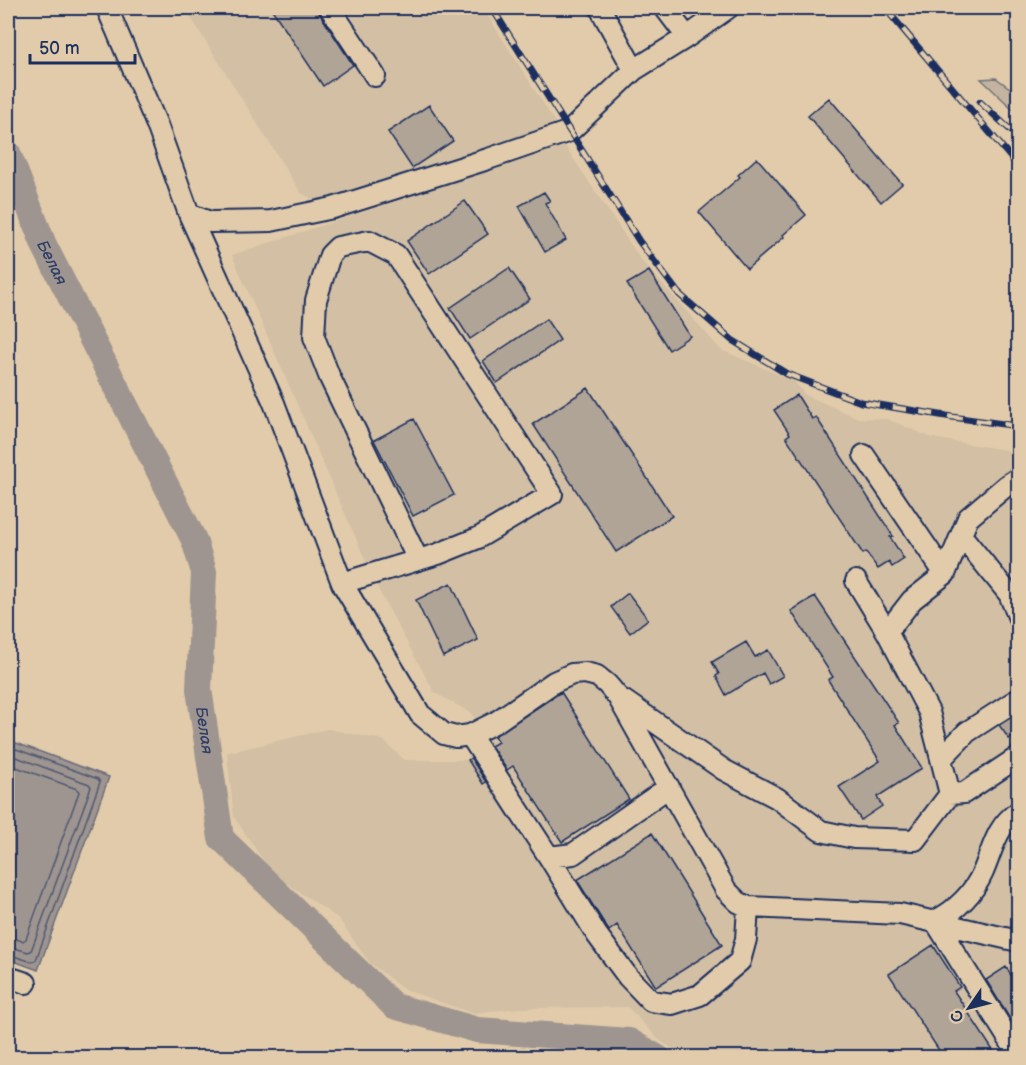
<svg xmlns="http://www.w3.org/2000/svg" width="1026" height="1065" viewBox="0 0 1026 1065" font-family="'Balsamiq Sans',sans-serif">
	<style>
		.built { fill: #d2bfa4 }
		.green { fill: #c4b49f; stroke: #70727e; stroke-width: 1.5 }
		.water { fill: #9e9590; stroke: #6a6c7c; stroke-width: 1.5 }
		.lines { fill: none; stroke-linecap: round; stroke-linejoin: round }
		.shore { stroke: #4f5872; stroke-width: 1.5 }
		.river { stroke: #9e9590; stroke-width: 26 }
		.building { fill: #b0a497; stroke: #1b2f5e; stroke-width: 1.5 }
		.minor-casing { stroke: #1b2f5e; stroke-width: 24 }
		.minor { stroke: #e1cbaa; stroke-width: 20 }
		.rail-casing { stroke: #1b2f5e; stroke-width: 7 }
		.rail { stroke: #e1cbaa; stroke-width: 4.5; stroke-dasharray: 14; stroke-linecap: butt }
		.labels { text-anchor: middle; stroke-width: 5; stroke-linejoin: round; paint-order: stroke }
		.water-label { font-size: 16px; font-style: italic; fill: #2f3e66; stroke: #e1cbaa }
	</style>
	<rect width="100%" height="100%" fill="#e1cbaa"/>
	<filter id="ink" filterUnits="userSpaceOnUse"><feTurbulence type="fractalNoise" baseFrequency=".0167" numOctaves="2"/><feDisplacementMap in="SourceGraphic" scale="12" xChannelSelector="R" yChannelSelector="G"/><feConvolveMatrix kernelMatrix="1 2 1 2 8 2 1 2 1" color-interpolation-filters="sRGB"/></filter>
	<g filter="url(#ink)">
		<!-- built -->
		<path class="built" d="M 185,8 L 483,8 L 558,127 L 318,202 L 301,193 Z
			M 565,146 L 641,260 L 721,350 L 794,381 L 805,395 L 858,418 L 887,419 L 932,438 L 1018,452 L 1018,1057 L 687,1057 L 659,1040 L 628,1007 L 519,1008 L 472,1013 L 403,989 L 369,962 L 339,919 L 272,873 L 234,817 L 227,753 L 328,729 L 383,740 L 404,760 L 466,760 L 489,742 L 471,713 L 434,692 L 378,589 L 232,255 Z"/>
		<!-- green -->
		<path class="green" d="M 996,78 L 1018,94 L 1018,114 L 981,79 Z"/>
		<!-- water -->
		<path class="water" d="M 8,740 L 109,777 L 38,970 L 8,959 Z"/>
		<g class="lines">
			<!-- shore -->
			<path class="shore" d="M 8,746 L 98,779 L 100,782 L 36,960 L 32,962 L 8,954
				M 8,754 L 89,784 L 91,787 L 31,951 L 28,952 L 8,946
				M 8,764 L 77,789 L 79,792 L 26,939 L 23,941 L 8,937"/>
			<!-- river -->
			<path class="river" id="s1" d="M 8,153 L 44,245 L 194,540 L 204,572 L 199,689 L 221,838 L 394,1006 L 477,1030 L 629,1041 L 658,1058"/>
		</g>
		<!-- building -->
		<path class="building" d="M 271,8 L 316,8 L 353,65 L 323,86 Z
			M 829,98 L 902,184 L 881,202 L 808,116 Z
			M 429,105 L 453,141 L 412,168 L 388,132 Z
			M 757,158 L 806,215 L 783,235 L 784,237 L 747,269 L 699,212 L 740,177 L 738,175 Z
			M 544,192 L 550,201 L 545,203 L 566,240 L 545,252 L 519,206 Z
			M 465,201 L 488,234 L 429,274 L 407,241 Z
			M 509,268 L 530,299 L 470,339 L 450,308 Z
			M 649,271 L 690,336 L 669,350 L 627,284 Z
			M 546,319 L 560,340 L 497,383 L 483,361 Z
			M 588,388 L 672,516 L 616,552 L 533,424 Z
			M 797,395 L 812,419 L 816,417 L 893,536 L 890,537 L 904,559 L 892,567 L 889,562 L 878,569 L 866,552 L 863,554 L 786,437 L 790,434 L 774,410 Z
			M 414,419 L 454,495 L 413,516 L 374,440 Z
			M 451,583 L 478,640 L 443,657 L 416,600 Z
			M 628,593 L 648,619 L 630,633 L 611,607 Z
			M 815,596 L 899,723 L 895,725 L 922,768 L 877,797 L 882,806 L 861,820 L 839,787 L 880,761 L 828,680 L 833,677 L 791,611 Z
			M 746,642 L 755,657 L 768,650 L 783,676 L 769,684 L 763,673 L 726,695 L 716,676 L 719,674 L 712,662 Z
			M 561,692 L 629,799 L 562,842 L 513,766 L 507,770 L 491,746 L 498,742 L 494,736 Z
			M 1018,713 L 1018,733 L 1009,739 L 999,725 Z
			M 471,758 L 486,782 L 483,784 L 468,760 Z
			M 652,833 L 722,945 L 656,987 L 617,925 L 609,931 L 577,880 Z
			M 933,945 L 960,987 L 954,991 L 998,1058 L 944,1058 L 889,974 Z
			M 1006,967 L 1018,986 L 1018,1032 L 986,980 Z"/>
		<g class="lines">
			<defs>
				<path id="minor" d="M 107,8 L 157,125 L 189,214 L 274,403 L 342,583 L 420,714 L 444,734 L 456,737 L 470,735 L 496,722 L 554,682 L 572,674 L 585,673 L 597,676 L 607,684 L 618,697 L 726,890 L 738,902 L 748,907 L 900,914 L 1018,941
					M 330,8 L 375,76
					M 600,8 L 634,70
					M 665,8 L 687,37
					M 189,214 L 210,222 L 271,221 L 333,208 L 488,159 L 570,131 L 634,70 L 687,37 L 728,8
					M 864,455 L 945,574
					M 961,535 L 1009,594 L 1018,616
					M 342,583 L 438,554 L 478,538 L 552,494 L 396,255 L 369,241 L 338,247 L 330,255 L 316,300 L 314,337 L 330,378 L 418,560
					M 887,632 L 912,600 L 945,574 L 968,518 L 1007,485 L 1018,478
					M 623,700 L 724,770 L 777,798 L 821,831 L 854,838 L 915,840 L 950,794 L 929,712 L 887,632 L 856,581
					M 470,735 L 549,857 L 573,854 L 669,787
					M 941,759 L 967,732 L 1018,699
					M 950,794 L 964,793 L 1018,757
					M 549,857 L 597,935 L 628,977 L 651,1001 L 672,1004 L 700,995 L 740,961 L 746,939 L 748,907
					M 935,921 L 1018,1054
					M 935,921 C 957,910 973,894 983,872 C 993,849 996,826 1018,812
					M 8,977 L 26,983"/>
			</defs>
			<!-- minor casing -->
			<use href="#minor" class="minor-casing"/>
			<!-- minor -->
			<use href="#minor" class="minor"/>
			<defs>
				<path id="rail" d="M 492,8 L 639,241 L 679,294 L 732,340 L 787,374 L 861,402 L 952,417 L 1018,426
					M 885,8 L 1018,166
					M 980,102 L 1018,137"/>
			</defs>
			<!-- rail casing -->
			<use href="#rail" class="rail-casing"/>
			<!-- rail -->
			<use href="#rail" class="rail"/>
		</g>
	</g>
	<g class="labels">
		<!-- water labels -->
		<g class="water-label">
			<text dy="6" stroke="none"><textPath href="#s1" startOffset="118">Белая</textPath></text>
			<text dy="6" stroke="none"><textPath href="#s1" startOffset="622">Белая</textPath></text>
		</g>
	</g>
	<!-- margin -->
	<rect width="1026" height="1065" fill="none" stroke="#e1cbaa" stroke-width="30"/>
	<rect x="15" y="15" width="996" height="1035" fill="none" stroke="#1b2f5e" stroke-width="2" filter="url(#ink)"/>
	<!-- north arrow -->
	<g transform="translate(969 1008) rotate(235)" stroke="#e1cbaa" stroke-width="4.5" paint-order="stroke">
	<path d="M0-4.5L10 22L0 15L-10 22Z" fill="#1b2f5e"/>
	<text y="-9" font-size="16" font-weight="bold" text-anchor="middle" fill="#1b2f5e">С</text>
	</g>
	<!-- scale -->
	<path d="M30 54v9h105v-9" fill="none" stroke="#1b2f5e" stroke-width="3"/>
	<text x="39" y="54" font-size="18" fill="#1b2f5e" stroke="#e1cbaa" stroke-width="4.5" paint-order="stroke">50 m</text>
</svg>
